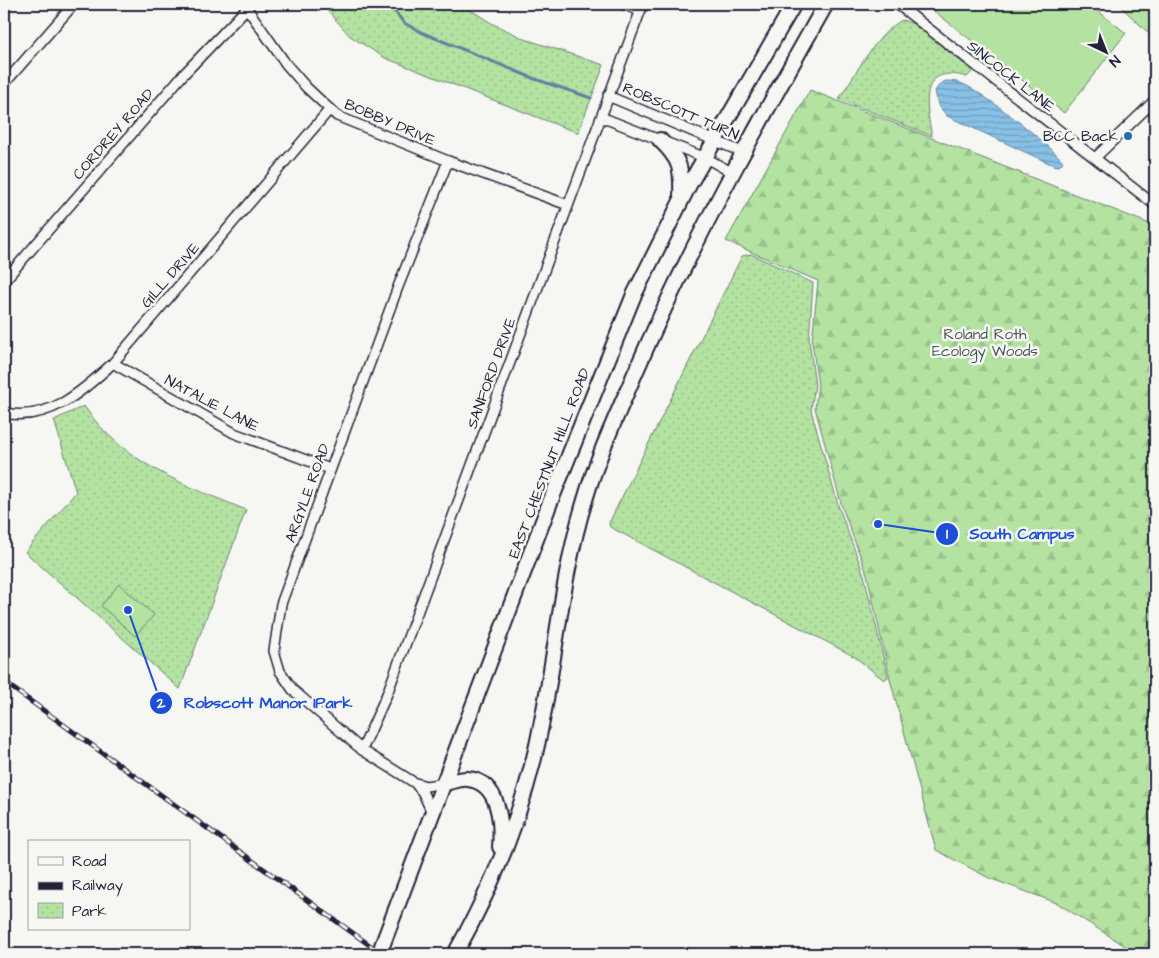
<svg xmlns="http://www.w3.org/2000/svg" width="1159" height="958" viewBox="0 0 1159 958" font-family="'Architects Daughter',sans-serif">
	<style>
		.forest { fill: url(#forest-firs); stroke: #6a826e }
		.park { fill: url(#park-dots); stroke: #6a826e }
		.pitch { fill: #b3e2a1; stroke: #6a826e }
		.water { fill: url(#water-rules); stroke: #5f81a2 }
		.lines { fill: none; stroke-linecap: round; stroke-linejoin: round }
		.stream { stroke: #5f81a2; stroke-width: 3 }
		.street-casing { stroke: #22223b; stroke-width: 12 }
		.primary-casing { stroke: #22223b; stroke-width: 18 }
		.street { stroke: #f6f6f2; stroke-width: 9 }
		.primary { stroke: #f6f6f2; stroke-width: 14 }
		.rail-casing { stroke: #22223b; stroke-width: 5 }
		.rail { stroke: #f6f6f2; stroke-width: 3; stroke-dasharray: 9; stroke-linecap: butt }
		.poi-dot { fill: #1f6fb2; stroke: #f6f6f2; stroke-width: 2 }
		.labels { text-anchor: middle; stroke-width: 5; stroke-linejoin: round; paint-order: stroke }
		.street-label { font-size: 15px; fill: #22223b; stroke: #f6f6f2 }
		.poi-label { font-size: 15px; fill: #22223b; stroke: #f6f6f2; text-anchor: end }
		.park-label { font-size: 15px; fill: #465254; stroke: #f6f6f2 }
		.leader { fill: none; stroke: #1d4ed8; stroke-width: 2 }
		.callout-dot { fill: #1d4ed8; stroke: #f6f6f2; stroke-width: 2 }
		.mark-label { font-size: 15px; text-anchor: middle; font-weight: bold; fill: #fff }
		.callout-label { font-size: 16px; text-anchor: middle; font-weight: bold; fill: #1d4ed8; stroke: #f6f6f2; stroke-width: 5; stroke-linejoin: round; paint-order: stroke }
	</style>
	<defs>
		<pattern id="forest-firs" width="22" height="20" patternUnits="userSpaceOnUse" patternTransform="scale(1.25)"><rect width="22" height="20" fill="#b3e2a1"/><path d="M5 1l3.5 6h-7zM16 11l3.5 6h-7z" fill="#9ac28c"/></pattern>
		<pattern id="park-dots" width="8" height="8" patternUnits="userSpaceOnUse" patternTransform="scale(1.25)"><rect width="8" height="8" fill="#b3e2a1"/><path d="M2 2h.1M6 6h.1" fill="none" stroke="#9ac28c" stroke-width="1.8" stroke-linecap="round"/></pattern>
		<pattern id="water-rules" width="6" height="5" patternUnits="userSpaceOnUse" patternTransform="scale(1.25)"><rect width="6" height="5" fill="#88c1e6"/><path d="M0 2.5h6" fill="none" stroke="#6f9cbc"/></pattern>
	</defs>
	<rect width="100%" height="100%" fill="#f6f6f2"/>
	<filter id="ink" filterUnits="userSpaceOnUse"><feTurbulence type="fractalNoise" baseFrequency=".02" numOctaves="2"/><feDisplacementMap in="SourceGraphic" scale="10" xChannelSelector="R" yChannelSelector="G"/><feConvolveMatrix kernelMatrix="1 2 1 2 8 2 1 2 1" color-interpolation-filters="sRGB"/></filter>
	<g filter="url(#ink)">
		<!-- forest -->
		<path class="forest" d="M 810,90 L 1155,226 L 1155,954 L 1138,954 L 1057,903 L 989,878 L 936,850 L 891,683 L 867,574 L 842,507 L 815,408 L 818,385 L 812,342 L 818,281 L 726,241 Z"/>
		<!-- park -->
		<path class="park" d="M 322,4 L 461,4 L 493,24 L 525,39 L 604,65 L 578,133 L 385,58 L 350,36 Z
			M 902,20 L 914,24 L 973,71 L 967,77 C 919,63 925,103 932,136 L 839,99 C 855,75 876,34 902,20 Z
			M 751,254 L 813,283 L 809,340 L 815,385 L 811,410 L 839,508 L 864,575 L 888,677 L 884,680 L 855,657 L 610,527 L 609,523 L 742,256 Z
			M 84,406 C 124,464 183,484 246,510 L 180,689 L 25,552 L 76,492 L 54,420 Z"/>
		<!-- pitch -->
		<path class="pitch" d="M 925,4 L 1089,4 L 1126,33 L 1064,113 Z
			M 1118,4 L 1155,4 L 1155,39 Z
			M 119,584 L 154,615 L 135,636 L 101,606 Z"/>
		<!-- water -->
		<path class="water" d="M 946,81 C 953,81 959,82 965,85 C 983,93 1054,147 1063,162 L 1059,166 L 1053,165 L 947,116 L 938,105 L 935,91 L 940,84 Z"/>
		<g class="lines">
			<!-- stream -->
			<path class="stream" d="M 389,4 L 404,23 L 423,33 L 535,79 L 591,98"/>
			<defs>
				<path id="street" d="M 244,4 L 286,64 L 306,87 L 337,116 L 448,161 L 568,205
					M 623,4 L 640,11
					M 897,4 L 1155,205
					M 4,84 L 74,4
					M 608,96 L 742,152
					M 601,117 L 706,158 L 731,172
					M 1095,158 L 1155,100
					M 4,281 L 182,76 L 247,8
					M 113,363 L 234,433 L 330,469
					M 4,413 C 49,422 83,391 113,363 L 330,109
					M 362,750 L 387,694 L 643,4
					M 416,783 L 426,786 L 444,783
					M 433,815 L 423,793 L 415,783 L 362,750 L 293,690 L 280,671 L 274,651 L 281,604 L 398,287 L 448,161"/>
				<path id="primary" d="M 660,140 C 681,160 682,169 681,197
					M 444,783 C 451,782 461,778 468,779 C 500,782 502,824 500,847
					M 379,954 L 549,505 L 633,297 L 689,185 L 794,4
					M 455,954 C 489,893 517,827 534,758 C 555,673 559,584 585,500 C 598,455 618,413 636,371 C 691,244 758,124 826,4"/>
			</defs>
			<!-- street casing -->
			<use href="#street" class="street-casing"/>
			<!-- primary casing -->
			<use href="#primary" class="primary-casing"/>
			<!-- street -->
			<use href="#street" class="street"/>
			<!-- primary -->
			<use href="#primary" class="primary"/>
			<defs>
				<path id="rail" d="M 4,682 L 382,954"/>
			</defs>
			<!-- rail casing -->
			<use href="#rail" class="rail-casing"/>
			<!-- rail -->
			<use href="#rail" class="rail"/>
		</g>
	</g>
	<!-- markers -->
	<circle class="poi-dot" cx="1128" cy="136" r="5"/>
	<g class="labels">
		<!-- street labels -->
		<g class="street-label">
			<text transform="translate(1011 76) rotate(38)" y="5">SINCOCK LANE</text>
			<text transform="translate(681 111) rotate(23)" y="5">ROBSCOTT TURN</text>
			<text transform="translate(390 122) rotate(23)" y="5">BOBBY DRIVE</text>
			<text transform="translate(113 134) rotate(-49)" y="5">CORDREY ROAD</text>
			<text transform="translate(170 275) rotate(-49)" y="5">GILL DRIVE</text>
			<text transform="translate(491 373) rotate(-70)" y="5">SANFORD DRIVE</text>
			<text transform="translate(212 403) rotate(28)" y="5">NATALIE LANE</text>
			<text transform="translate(549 463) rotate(-69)" y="5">EAST CHESTNUT HILL ROAD</text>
			<text transform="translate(307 493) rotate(-70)" y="5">ARGYLE ROAD</text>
		</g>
		<!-- poi labels -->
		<g class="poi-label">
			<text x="1118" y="141">BCC Back</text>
		</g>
		<!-- park labels -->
		<g class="park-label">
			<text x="985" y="339">Roland Roth<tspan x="985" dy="17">Ecology Woods</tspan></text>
		</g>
	</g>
	<!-- callouts -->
	<path class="leader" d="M878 524L947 534M128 610L161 703"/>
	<g class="callout-dot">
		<circle cx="878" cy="524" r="5"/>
		<circle cx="128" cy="610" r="5"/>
		<circle cx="947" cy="534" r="12"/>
		<circle cx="161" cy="703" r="12"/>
	</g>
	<g class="mark-label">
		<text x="947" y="539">1</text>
		<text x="161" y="708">2</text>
	</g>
	<g class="callout-label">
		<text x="1022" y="539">South Campus</text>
		<text x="268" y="708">Robscott Manor 1Park</text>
	</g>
	<!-- margin -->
	<rect width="1159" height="958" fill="none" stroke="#f6f6f2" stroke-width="20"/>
	<rect x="10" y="10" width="1139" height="938" fill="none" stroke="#22223b" stroke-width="2" filter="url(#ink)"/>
	<!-- legend -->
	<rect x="28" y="840" width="162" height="90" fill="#f6f6f2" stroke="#a1a1a9"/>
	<rect x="38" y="857" width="25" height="8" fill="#f6f6f2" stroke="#a1a1a9"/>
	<text x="72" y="866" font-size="15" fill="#22223b">Road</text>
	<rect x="38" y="882" width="25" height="8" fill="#22223b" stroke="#a1a1a9"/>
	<text x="72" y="890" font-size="15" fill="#22223b">Railway</text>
	<rect x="38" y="903" width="25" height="15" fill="url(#park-dots)" stroke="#a1a1a9"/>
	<text x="72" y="916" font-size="15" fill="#22223b">Park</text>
	<!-- north arrow -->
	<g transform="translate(1106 52) rotate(137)" stroke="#f6f6f2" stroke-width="4" paint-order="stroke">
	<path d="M0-4L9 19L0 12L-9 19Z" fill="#22223b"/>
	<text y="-8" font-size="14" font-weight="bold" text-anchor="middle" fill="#22223b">N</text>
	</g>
</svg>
